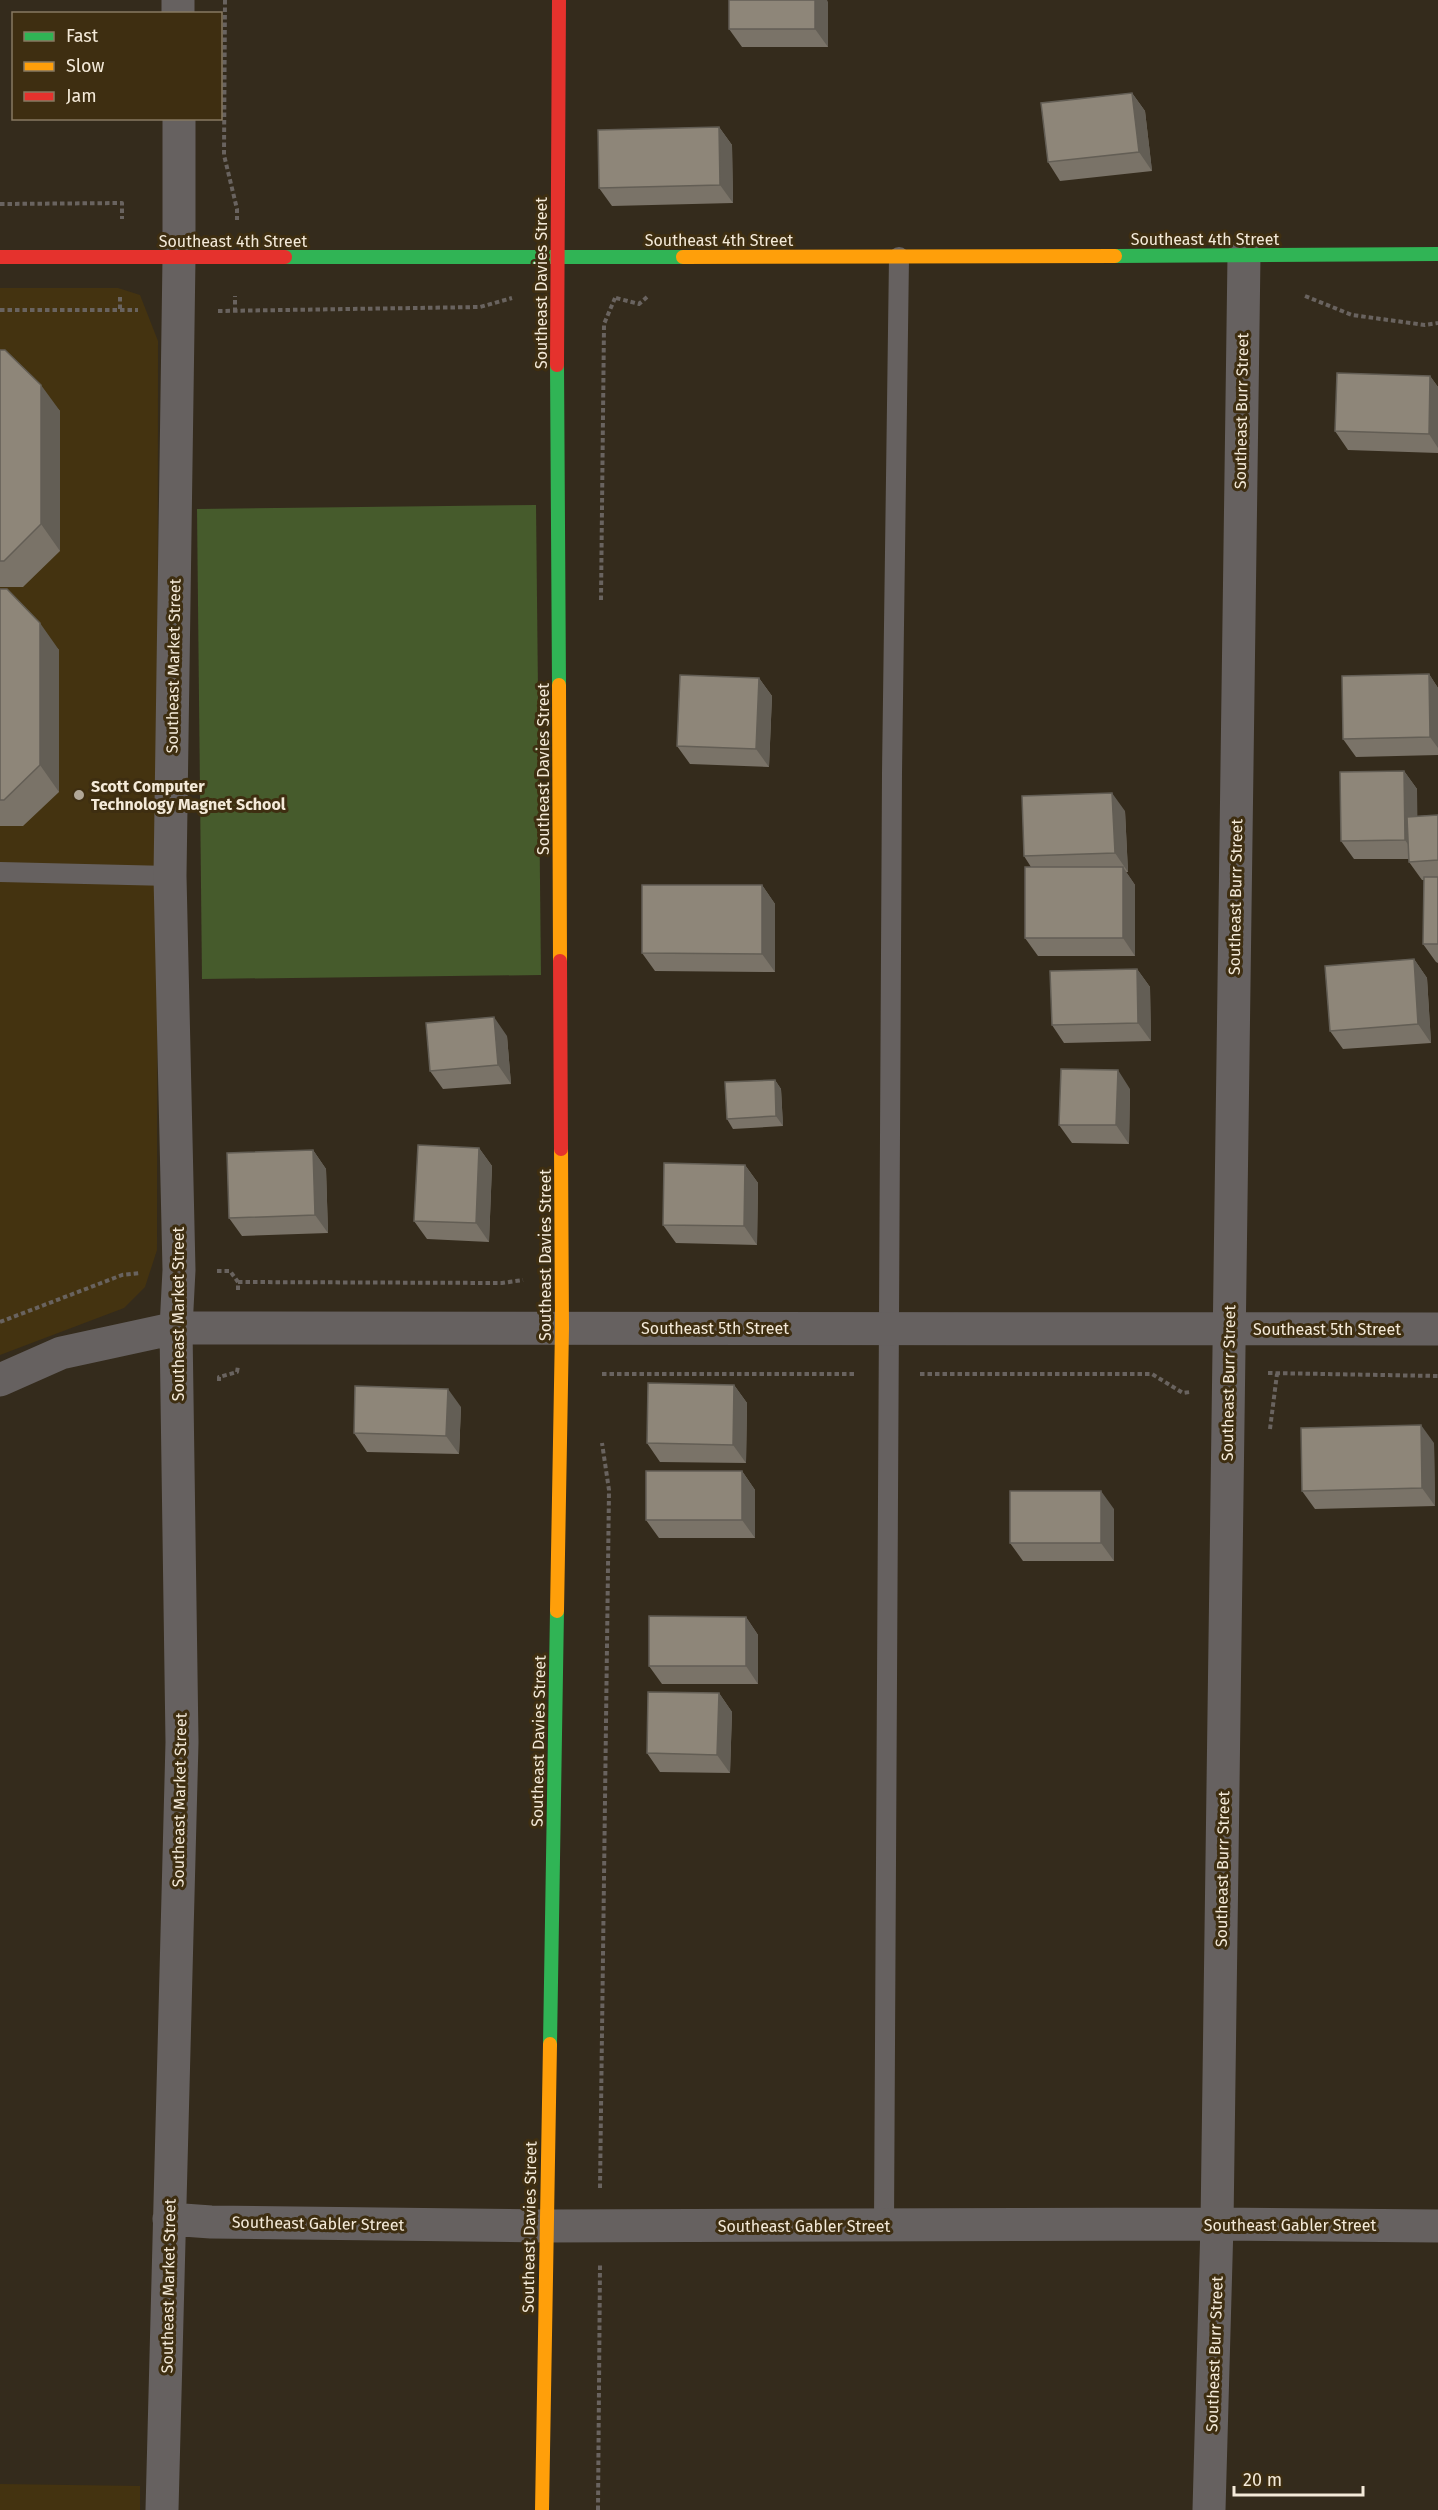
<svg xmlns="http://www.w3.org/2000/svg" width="1438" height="2510" viewBox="0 0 1438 2510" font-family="'Fira Sans',sans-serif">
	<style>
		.built { fill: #443310 }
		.green { fill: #465b2c }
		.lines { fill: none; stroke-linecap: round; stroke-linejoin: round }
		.path { stroke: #69635f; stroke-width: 4; stroke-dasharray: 4.5 3; stroke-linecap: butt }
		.lane { stroke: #666160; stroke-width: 20 }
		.street { stroke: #666160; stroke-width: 33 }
		.fast { stroke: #30b455; stroke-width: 14 }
		.slow { stroke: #ff9f0a; stroke-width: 14 }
		.jam { stroke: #e5322d; stroke-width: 14 }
		.wall { fill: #7a7368 }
		.shaded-wall { fill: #635e55 }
		.building { fill: #8e8679; stroke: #635e55; stroke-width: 1.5 }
		.poi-dot { fill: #b1a797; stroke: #3e2e11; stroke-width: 2 }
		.labels { text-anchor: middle; stroke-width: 6; stroke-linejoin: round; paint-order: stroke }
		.street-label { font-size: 16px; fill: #f4ead9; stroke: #3e2e11 }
		.poi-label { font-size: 16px; font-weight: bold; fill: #f4ead9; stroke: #3e2e11; text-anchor: start }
	</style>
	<rect width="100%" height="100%" fill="#342b1c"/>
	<!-- built -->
	<path class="built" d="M 0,288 L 118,288 L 140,295 L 158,341 L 157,1250 L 145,1287 L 124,1308 L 0,1355 Z
		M 0,2484 L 140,2486 L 140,2510 L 0,2510 Z"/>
	<!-- green -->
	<path class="green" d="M 536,505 L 541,975 L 202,979 L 197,509 Z"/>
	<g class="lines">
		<!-- path -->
		<path class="path" d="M 225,0 L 224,155 L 237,209 L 237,220
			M 0,204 L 122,203 L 122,219
			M 1305,296 L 1352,315 L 1425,325 L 1438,323
			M 616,298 L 639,304 L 647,297
			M 120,309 L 120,295
			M 0,310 L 138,310
			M 218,311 L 480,307 L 512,298
			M 235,312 L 235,296
			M 601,600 L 604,324 L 615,298
			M 217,1271 L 230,1271 L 238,1282 L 238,1290
			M 238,1282 L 502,1283 L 523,1280
			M 0,1322 L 122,1275 L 140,1273
			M 1268,1373 L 1438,1376
			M 602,1374 L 856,1374
			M 920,1374 L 1152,1374 L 1183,1393 L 1190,1392
			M 219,1381 L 219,1377 L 237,1372 L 238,1366
			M 1270,1429 L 1277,1374
			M 600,2188 L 609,1490 L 602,1443
			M 598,2510 L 600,2265"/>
		<!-- lane -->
		<path class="lane" d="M 0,872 L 170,876
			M 884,2226 L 892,773 L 899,257"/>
		<!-- street -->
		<path class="street" d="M 178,0 L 178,14
			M 0,1380 L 61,1353 L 176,1328 L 1438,1329
			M 169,2219 L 211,2222 L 546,2226 L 1217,2224 L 1438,2226
			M 162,2510 L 182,1742 L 176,1328 L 179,1270 L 170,876 L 179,258 L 179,118
			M 1209,2510 L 1217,2224 L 1244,255"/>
		<!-- fast -->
		<path class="fast" d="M 1115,256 L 1438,254
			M 285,257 L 683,257
			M 557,365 L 559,685
			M 550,2044 L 557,1611"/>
		<!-- slow -->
		<path class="slow" d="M 683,257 L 1115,256
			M 559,685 L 560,961
			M 557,1611 L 562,1328 L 561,1149
			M 542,2510 L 550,2044"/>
		<!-- jam -->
		<path class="jam" d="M 0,257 L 285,257
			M 557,365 L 559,0
			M 560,961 L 561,1149"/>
	</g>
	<!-- wall -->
	<path class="wall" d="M 828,2 L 828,47 L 742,47 L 729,29 Z
		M 1132,93 L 1145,111 L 1152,171 L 1060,181 L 1048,162 Z
		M 719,127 L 732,145 L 733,203 L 612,206 L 599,188 Z
		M 0,350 L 60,411 L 60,551 L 23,587 L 0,587 Z
		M 1430,376 L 1438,387 L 1438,453 L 1348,450 L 1335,431 Z
		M 0,589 L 59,650 L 59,792 L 23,826 L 0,826 Z
		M 1429,674 L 1438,688 L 1438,755 L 1356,757 L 1343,739 Z
		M 759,678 L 772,696 L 769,767 L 690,764 L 677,746 Z
		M 1404,771 L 1417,789 L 1417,816 L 1438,815 L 1438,963 L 1436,962 L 1423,944 L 1424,880 L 1422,880 L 1409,862 L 1409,859 L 1354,859 L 1341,841 Z
		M 1125,811 L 1128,872 L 1126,872 L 1135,885 L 1135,956 L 1038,956 L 1025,938 L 1031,867 L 1024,856 Z
		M 762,885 L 775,904 L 775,972 L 655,971 L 642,953 Z
		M 1414,959 L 1427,978 L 1431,1043 L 1343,1049 L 1330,1031 Z
		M 1137,969 L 1150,987 L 1151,1041 L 1064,1043 L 1052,1025 Z
		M 507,1036 L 511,1084 L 443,1089 L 430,1071 Z
		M 775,1080 L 781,1089 L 783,1126 L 733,1129 L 727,1119 Z
		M 1130,1089 L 1129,1144 L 1072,1143 L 1059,1125 Z
		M 479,1148 L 492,1166 L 489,1242 L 427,1239 L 414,1221 Z
		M 313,1150 L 326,1169 L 328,1233 L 242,1236 L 229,1218 Z
		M 745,1165 L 758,1183 L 757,1245 L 676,1243 L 663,1225 Z
		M 734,1385 L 747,1403 L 746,1463 L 660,1462 L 647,1443 Z
		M 461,1407 L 459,1454 L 367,1452 L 354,1433 Z
		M 1434,1443 L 1435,1506 L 1315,1509 L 1302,1491 Z
		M 742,1471 L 755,1490 L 755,1538 L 659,1538 L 646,1520 Z
		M 1114,1509 L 1114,1561 L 1023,1561 L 1010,1543 Z
		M 746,1617 L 758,1635 L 758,1684 L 662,1684 L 649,1666 Z
		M 719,1693 L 732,1712 L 730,1773 L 660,1772 L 647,1753 Z"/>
	<!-- shaded-wall -->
	<path class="shaded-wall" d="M 815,0 L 827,0 L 828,2 L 828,47 L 815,29 Z
		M 1132,93 L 1145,111 L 1152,171 L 1139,152 Z
		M 719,127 L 732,145 L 733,203 L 720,185 Z
		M 1430,376 L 1438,387 L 1438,448 L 1429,434 Z
		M 41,385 L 60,411 L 60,551 L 41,524 Z
		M 40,623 L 59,650 L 59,792 L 40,765 Z
		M 1429,674 L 1438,688 L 1438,748 L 1430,737 Z
		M 759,678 L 772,696 L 769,767 L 756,749 Z
		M 1404,771 L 1417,789 L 1418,859 L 1405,840 Z
		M 1112,793 L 1125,811 L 1128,872 L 1115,853 Z
		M 1123,867 L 1135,885 L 1135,956 L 1123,938 Z
		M 762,885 L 775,904 L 775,972 L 762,954 Z
		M 1414,959 L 1427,978 L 1431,1043 L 1418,1024 Z
		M 1137,969 L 1150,987 L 1151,1041 L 1138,1023 Z
		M 494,1017 L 507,1036 L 511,1084 L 498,1065 Z
		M 1118,1070 L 1130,1089 L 1129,1144 L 1116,1125 Z
		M 775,1080 L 781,1089 L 783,1126 L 776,1116 Z
		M 479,1148 L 492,1166 L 489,1242 L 476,1223 Z
		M 313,1150 L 326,1169 L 328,1233 L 315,1215 Z
		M 745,1165 L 758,1183 L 757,1245 L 744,1226 Z
		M 734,1385 L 747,1403 L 746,1463 L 733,1445 Z
		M 448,1389 L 461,1407 L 459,1454 L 446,1436 Z
		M 1421,1425 L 1434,1443 L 1435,1506 L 1422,1488 Z
		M 742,1471 L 755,1490 L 755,1538 L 742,1520 Z
		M 1101,1491 L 1114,1509 L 1114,1561 L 1101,1543 Z
		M 746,1617 L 758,1635 L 758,1684 L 746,1666 Z
		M 719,1693 L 732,1712 L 730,1773 L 717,1755 Z"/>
	<!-- building -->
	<path class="building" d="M 729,0 L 815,0 L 815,29 L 729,29 Z
		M 1132,93 L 1139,152 L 1048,162 L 1041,103 Z
		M 719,127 L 720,185 L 599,188 L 598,130 Z
		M 0,350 L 5,350 L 41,385 L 41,524 L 4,561 L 0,561 Z
		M 1337,373 L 1430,376 L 1429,434 L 1335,431 Z
		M 0,589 L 7,589 L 40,623 L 40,765 L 4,800 L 0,800 Z
		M 1429,674 L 1430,737 L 1343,739 L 1342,676 Z
		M 680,675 L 759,678 L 756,749 L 677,746 Z
		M 1404,771 L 1405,840 L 1341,841 L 1340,772 Z
		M 1112,793 L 1115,853 L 1024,856 L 1022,796 Z
		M 1438,815 L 1438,860 L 1409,862 L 1407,817 Z
		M 1025,867 L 1123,867 L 1123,938 L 1025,938 Z
		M 1424,877 L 1438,877 L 1438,944 L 1423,944 Z
		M 642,885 L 762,885 L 762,954 L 642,953 Z
		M 1414,959 L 1418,1024 L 1330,1031 L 1325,966 Z
		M 1137,969 L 1138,1023 L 1052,1025 L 1050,971 Z
		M 494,1017 L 498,1065 L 430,1071 L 426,1023 Z
		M 1061,1069 L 1118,1070 L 1116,1125 L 1059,1125 Z
		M 775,1080 L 776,1116 L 727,1119 L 725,1082 Z
		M 418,1145 L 479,1148 L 476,1223 L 414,1221 Z
		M 313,1150 L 315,1215 L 229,1218 L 227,1153 Z
		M 664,1163 L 745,1165 L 744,1226 L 663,1225 Z
		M 648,1383 L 734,1385 L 733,1445 L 647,1443 Z
		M 355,1386 L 448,1389 L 446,1436 L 354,1433 Z
		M 1421,1425 L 1422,1488 L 1302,1491 L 1301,1428 Z
		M 646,1471 L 742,1471 L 742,1520 L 646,1520 Z
		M 1010,1491 L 1101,1491 L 1101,1543 L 1010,1543 Z
		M 649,1616 L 746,1617 L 746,1666 L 649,1666 Z
		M 648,1692 L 719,1693 L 717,1755 L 647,1753 Z"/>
	<!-- markers -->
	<circle class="poi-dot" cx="79" cy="795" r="6"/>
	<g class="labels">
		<!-- street labels -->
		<g class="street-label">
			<text x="1205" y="245">Southeast 4th Street</text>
			<text x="719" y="246">Southeast 4th Street</text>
			<text x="233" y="247">Southeast 4th Street</text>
			<text transform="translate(541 283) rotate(-90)" y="6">Southeast Davies Street</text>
			<text transform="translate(1241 411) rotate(-89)" y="6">Southeast Burr Street</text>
			<text transform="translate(173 666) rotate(-89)" y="6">Southeast Market Street</text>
			<text transform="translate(543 769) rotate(-90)" y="6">Southeast Davies Street</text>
			<text transform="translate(1235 897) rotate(-89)" y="6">Southeast Burr Street</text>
			<text transform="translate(545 1255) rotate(-90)" y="6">Southeast Davies Street</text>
			<text transform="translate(178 1314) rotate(-90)" y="6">Southeast Market Street</text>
			<text x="715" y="1334">Southeast 5th Street</text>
			<text x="1327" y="1335">Southeast 5th Street</text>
			<text transform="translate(1228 1383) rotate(-89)" y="6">Southeast Burr Street</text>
			<text transform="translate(538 1741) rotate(-89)" y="6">Southeast Davies Street</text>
			<text transform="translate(179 1800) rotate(-89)" y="6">Southeast Market Street</text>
			<text transform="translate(1222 1869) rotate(-89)" y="6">Southeast Burr Street</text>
			<text transform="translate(318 2223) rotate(1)" y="6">Southeast Gabler Street</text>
			<text x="1290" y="2231">Southeast Gabler Street</text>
			<text x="804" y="2232">Southeast Gabler Street</text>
			<text transform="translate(529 2227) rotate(-89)" y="6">Southeast Davies Street</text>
			<text transform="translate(168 2286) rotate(-89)" y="6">Southeast Market Street</text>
			<text transform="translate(1214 2354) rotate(-88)" y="6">Southeast Burr Street</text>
		</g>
		<!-- poi labels -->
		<g class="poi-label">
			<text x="91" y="792">Scott Computer<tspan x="91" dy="18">Technology Magnet School</tspan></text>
		</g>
	</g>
	<!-- legend -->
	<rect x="12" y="12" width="210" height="108" fill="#3e2e11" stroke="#877961" stroke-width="1.5"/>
	<rect x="24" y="32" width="30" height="9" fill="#30b455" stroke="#877961" stroke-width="1.5"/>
	<text x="66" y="42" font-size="18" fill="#f4ead9">Fast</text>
	<rect x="24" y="62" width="30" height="9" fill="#ff9f0a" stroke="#877961" stroke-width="1.5"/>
	<text x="66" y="72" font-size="18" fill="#f4ead9">Slow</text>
	<rect x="24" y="92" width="30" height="9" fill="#e5322d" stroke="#877961" stroke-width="1.5"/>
	<text x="66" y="102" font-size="18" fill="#f4ead9">Jam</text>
	<!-- scale -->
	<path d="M1234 2486v9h129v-9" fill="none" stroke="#f4ead9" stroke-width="3"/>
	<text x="1243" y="2486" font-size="18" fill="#f4ead9" stroke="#3e2e11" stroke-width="4.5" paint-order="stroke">20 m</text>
</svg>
